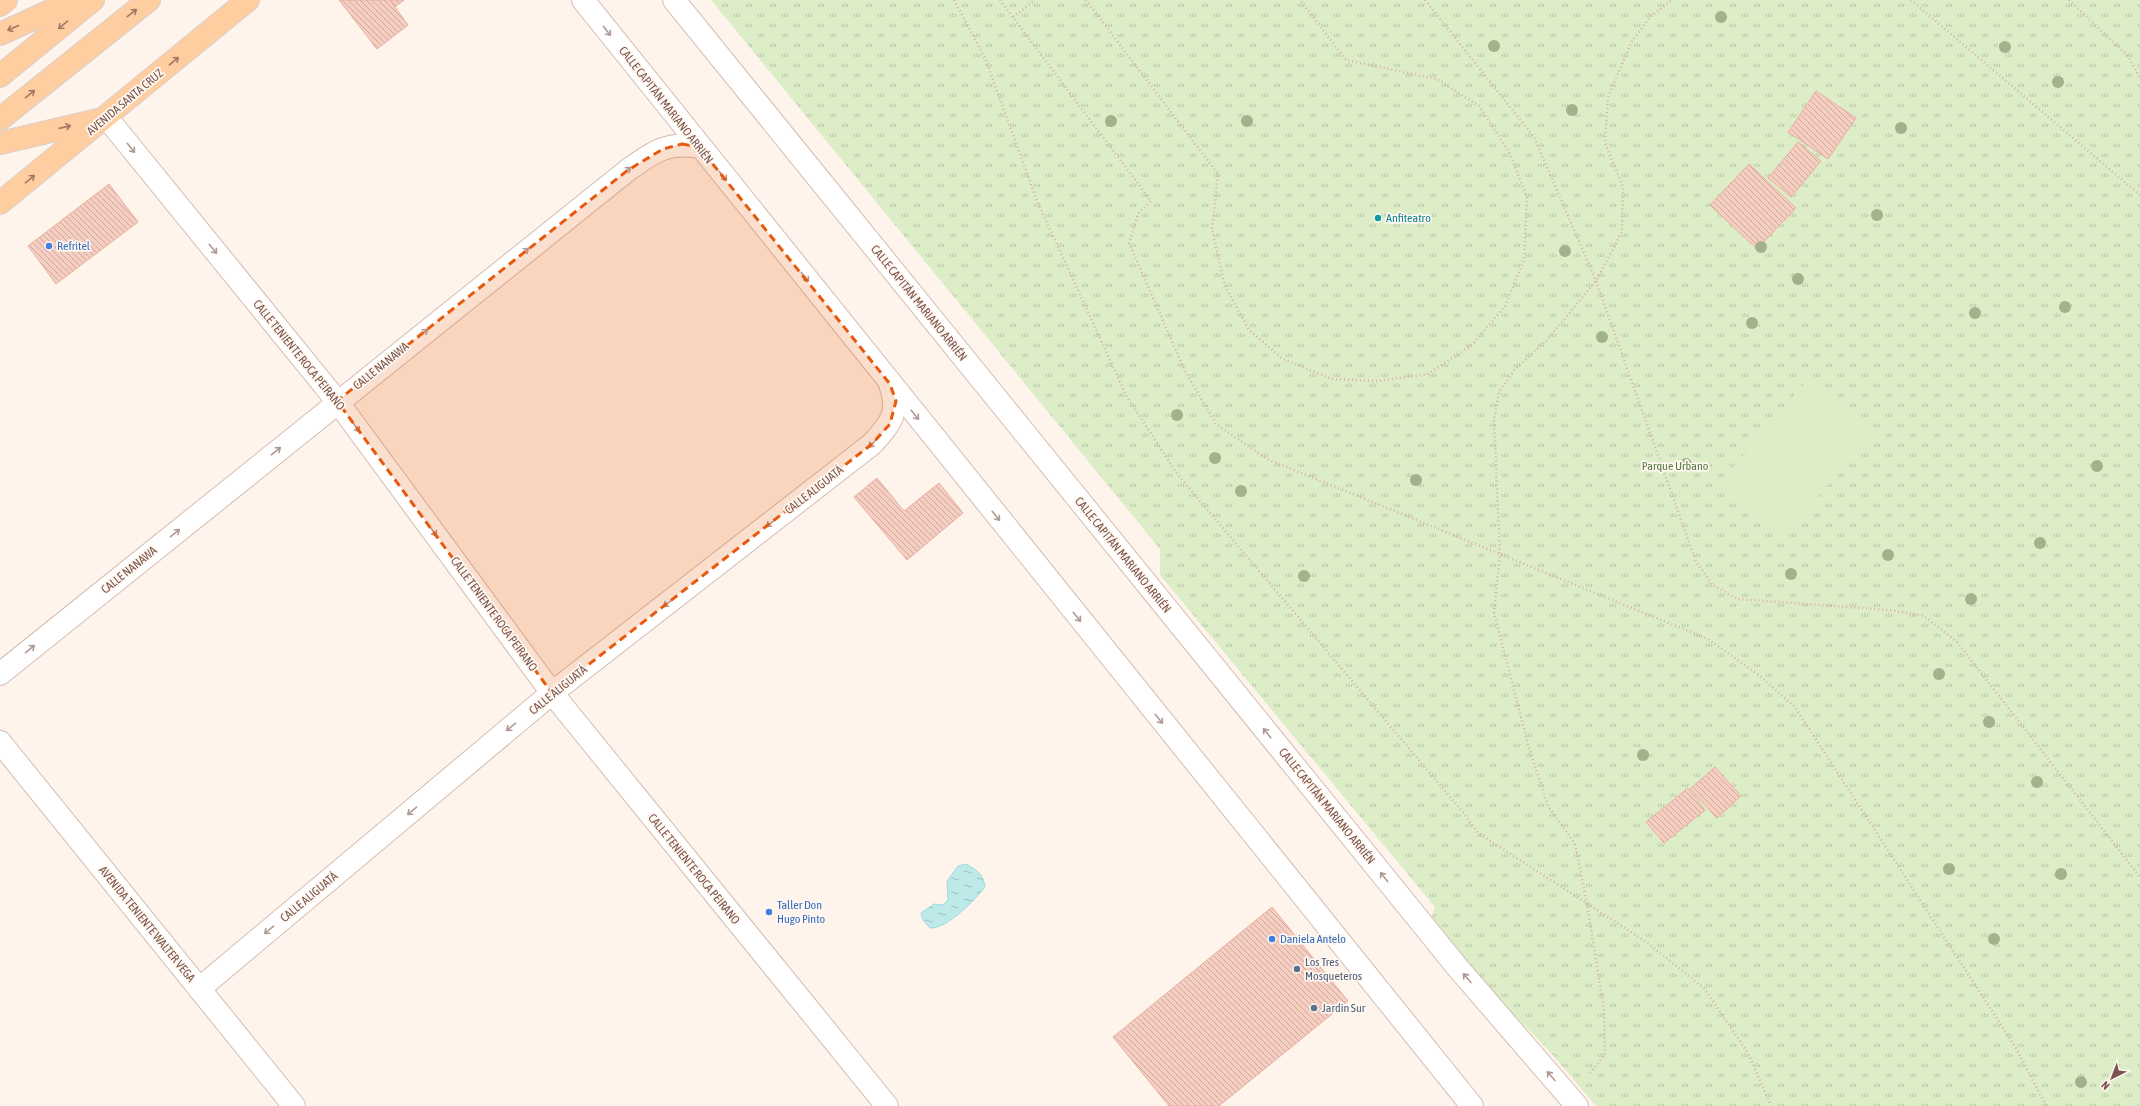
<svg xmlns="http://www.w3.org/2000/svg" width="2140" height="1106" viewBox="0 0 2140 1106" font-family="'Asap Condensed',sans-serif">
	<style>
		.park { fill: url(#park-tufts) }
		.pitch { fill: #dcedc7 }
		.water { fill: url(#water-ripples); stroke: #a3dbdc }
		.building { fill: url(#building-back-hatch); stroke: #e8b1a0 }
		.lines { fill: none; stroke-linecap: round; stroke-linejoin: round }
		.minor-casing { stroke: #d4bcb1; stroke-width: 24 }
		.major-casing { stroke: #dacfcd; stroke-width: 24 }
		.path { stroke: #dbb0a3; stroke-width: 2.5; stroke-dasharray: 1 3; stroke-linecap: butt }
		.minor { stroke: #fff; stroke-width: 22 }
		.major { stroke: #fecea1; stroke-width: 22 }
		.tree { fill: #a3b18c }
		.oneway { stroke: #a27965 }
		.oneway2 { stroke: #b09993 }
		.marked { fill: #e8590c; fill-opacity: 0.2; stroke: #e8590c; stroke-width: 3; stroke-dasharray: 8 5; stroke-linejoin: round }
		.culture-dot { fill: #0f9aa8; stroke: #fff8f2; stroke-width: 1.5 }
		.shop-dot { fill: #3f7fe0; stroke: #fff8f2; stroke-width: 1.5 }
		.service-dot { fill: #5c6f8a; stroke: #fff8f2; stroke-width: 1.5 }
		.labels { text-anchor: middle; stroke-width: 3.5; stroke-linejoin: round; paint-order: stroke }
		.street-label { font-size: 12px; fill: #7b554b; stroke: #fff8f2 }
		.culture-label { font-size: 12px; fill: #0d838f; stroke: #fff8f2; text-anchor: start }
		.shop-label { font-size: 12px; fill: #366cbe; stroke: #fff8f2; text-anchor: start }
		.park-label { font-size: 12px; fill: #597b3f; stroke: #fff8f2 }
		.service-label { font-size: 12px; fill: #4e5e75; stroke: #fff8f2; text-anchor: start }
	</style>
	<defs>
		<pattern id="park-tufts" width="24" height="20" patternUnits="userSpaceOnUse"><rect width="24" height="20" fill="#dcedc7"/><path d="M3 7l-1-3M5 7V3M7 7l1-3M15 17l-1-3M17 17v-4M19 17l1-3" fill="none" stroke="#b7c3a4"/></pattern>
		<pattern id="water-ripples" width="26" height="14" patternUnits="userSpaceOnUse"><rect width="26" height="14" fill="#bde9e9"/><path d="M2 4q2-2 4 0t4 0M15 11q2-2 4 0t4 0" fill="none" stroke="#9fc0bf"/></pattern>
		<pattern id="building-back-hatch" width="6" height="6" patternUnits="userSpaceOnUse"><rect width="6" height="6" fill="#f5cec1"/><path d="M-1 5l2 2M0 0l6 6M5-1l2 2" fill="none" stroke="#cbaa9f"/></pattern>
	</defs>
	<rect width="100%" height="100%" fill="#fef4eb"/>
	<!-- park -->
	<path class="park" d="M 711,0 L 2140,0 L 2140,1106 L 1596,1106 L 1551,1053 L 1429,927 L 1435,907 L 1160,575 L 1160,549 Z"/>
	<!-- pitch -->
	<path class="pitch" d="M 1810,377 L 1873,431 L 1784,536 L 1721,482 Z"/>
	<!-- water -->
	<path class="water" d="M 966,864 C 976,869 984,875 985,887 C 975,900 947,929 930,928 L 923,920 L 921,913 L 934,904 L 943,905 L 948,900 L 947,881 L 958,866 Z"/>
	<!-- building -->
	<path class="building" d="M 339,0 L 390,0 L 408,25 L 377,49 Z
		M 390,0 L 404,0 L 395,7 Z
		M 1816,91 L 1856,118 L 1828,159 L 1788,132 Z
		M 1798,142 L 1821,161 L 1791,197 L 1768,178 Z
		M 1749,164 L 1796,208 L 1757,249 L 1710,205 Z
		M 109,184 L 138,222 L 56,284 L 28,246 Z
		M 877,478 L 904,511 L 939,483 L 963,513 L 907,560 L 854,497 Z
		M 1715,767 L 1741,796 L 1717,818 L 1690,789 Z
		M 1688,788 L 1705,810 L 1664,843 L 1646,822 Z
		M 1272,907 L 1348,1001 L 1219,1106 L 1169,1106 L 1113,1037 Z"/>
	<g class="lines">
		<defs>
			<path id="minor" d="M 583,0 L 1472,1106
				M 674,0 L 1458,968 L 1577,1106
				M 107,118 L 337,401 L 552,693 L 887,1106
				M 0,674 L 628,170 C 653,152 668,141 699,147
				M 0,742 L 294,1106
				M 199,989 L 552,693 L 872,444 C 891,423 900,413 890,384"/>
			<path id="major" d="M 0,5 L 6,0
				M 0,34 L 74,0
				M 0,76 L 93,0
				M 0,119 L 149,0
				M 0,143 L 102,119
				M 0,203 L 248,0"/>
		</defs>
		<!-- minor casing -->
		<use href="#minor" class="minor-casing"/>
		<!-- major casing -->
		<use href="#major" class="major-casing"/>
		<!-- path -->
		<path class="path" d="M 954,0 L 985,58 L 1037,201 L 1127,397 L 1178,475 L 1462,811 L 1478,833 L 1645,941 L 1704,988 L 1748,1053 L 1771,1106
			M 1000,0 L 1151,201 L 1139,212 L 1129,243 L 1185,371 L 1216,424 L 1267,459 L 1708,639 L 1760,676 L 1795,707 L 2016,1048 L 2046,1106
			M 1086,0 L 1218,174 L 1212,229 L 1225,286 L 1249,330 L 1283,359 L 1332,379 L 1378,381 L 1428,374 L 1472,345 L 1505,306 L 1524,260 L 1527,197 L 1509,152 L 1479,106 L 1437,79 L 1346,60 L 1300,0
			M 1425,0 L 1534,137 L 1596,281 L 1696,562 L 1713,585 L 1737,599 L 1890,610 L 1924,616 L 1957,642 L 2140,877
			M 1911,0 L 2140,195
			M 2069,0 L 2128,56 L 2140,78
			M 1013,17 L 1035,0
			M 1590,1073 L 1605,1055 L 1604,1010 L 1587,904 L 1575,844 L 1548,806 L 1529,748 L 1494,613 L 1500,555 L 1494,420 L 1499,392 L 1515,369 L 1547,340 L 1596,281 L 1622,232 L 1623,187 L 1605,143 L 1608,97 L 1632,41 L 1650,17 L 1672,0"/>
		<!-- minor -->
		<use href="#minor" class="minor"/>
		<!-- major -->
		<use href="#major" class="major"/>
	</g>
	<!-- trees -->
	<g class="tree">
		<circle cx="1721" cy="17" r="6"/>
		<circle cx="1494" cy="46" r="6"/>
		<circle cx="2005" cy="47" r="6"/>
		<circle cx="2058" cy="82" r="6"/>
		<circle cx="1572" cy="110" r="6"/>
		<circle cx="1111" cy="121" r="6"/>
		<circle cx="1247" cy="121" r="6"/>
		<circle cx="1901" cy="128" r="6"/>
		<circle cx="1877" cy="215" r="6"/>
		<circle cx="1761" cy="247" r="6"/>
		<circle cx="1565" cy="251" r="6"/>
		<circle cx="1798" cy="279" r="6"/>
		<circle cx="2065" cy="307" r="6"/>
		<circle cx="1975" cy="313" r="6"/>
		<circle cx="1752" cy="323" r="6"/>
		<circle cx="1602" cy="337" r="6"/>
		<circle cx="1177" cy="415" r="6"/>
		<circle cx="1215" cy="458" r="6"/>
		<circle cx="1686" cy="464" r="6"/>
		<circle cx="2097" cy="466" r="6"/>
		<circle cx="1416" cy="480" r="6"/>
		<circle cx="1241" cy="491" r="6"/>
		<circle cx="2040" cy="543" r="6"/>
		<circle cx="1888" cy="555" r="6"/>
		<circle cx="1791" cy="574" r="6"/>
		<circle cx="1304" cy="576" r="6"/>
		<circle cx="1971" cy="599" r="6"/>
		<circle cx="1939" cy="674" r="6"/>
		<circle cx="1989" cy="722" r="6"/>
		<circle cx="1643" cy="755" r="6"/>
		<circle cx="2037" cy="782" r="6"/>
		<circle cx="1949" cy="869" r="6"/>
		<circle cx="2061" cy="874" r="6"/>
		<circle cx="1994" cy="939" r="6"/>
		<circle cx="2081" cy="1082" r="6"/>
	</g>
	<!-- one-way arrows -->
	<defs><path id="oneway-shaft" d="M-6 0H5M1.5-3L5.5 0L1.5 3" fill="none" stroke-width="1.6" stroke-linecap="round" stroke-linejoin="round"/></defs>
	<g class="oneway">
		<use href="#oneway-shaft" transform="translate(132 13) rotate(-38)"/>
		<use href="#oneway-shaft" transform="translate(63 25) rotate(140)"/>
		<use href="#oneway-shaft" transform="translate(13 28) rotate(156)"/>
		<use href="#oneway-shaft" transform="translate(174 61) rotate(-40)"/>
		<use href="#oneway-shaft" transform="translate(30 94) rotate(-39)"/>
		<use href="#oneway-shaft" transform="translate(65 127) rotate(-13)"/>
		<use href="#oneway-shaft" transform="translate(30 179) rotate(-39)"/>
	</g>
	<g class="oneway2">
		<use href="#oneway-shaft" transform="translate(607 31) rotate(52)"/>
		<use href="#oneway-shaft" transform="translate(131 148) rotate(51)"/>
		<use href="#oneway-shaft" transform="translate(626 171) rotate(-38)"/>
		<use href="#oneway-shaft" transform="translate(723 176) rotate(51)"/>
		<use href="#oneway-shaft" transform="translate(213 249) rotate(51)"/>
		<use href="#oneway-shaft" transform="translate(524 252) rotate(-39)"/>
		<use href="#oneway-shaft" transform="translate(805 277) rotate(51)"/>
		<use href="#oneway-shaft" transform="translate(423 333) rotate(-39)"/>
		<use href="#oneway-shaft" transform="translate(915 415) rotate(51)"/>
		<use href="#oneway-shaft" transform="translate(356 427) rotate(54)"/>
		<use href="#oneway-shaft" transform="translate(873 443) rotate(135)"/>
		<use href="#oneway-shaft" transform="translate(276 451) rotate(-39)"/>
		<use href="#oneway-shaft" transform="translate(996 516) rotate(51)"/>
		<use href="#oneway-shaft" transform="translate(771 523) rotate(142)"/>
		<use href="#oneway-shaft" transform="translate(433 531) rotate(54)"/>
		<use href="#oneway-shaft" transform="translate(175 533) rotate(-39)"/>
		<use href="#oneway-shaft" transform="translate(668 603) rotate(142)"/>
		<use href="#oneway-shaft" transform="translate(1077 617) rotate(51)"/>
		<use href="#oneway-shaft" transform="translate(30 649) rotate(-39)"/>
		<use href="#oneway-shaft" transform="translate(1159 719) rotate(51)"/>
		<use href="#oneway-shaft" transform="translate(511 727) rotate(140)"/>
		<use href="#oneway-shaft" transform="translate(1267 733) rotate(-129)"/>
		<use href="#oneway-shaft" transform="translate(412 811) rotate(140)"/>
		<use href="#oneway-shaft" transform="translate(1384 877) rotate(-129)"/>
		<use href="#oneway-shaft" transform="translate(269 930) rotate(140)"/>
		<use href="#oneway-shaft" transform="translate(1467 978) rotate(-131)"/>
		<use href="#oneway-shaft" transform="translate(1551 1076) rotate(-131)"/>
	</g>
	<!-- marked area -->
	<path class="marked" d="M 682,144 L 699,147 L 890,384 L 896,401 L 890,424 L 872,444 L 552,693 L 337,401 L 628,170 L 663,149 Z"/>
	<!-- markers -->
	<circle class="culture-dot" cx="1378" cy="218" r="4"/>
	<g class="shop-dot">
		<circle cx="49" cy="246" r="4"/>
		<circle cx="769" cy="912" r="4"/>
		<circle cx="1272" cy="939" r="4"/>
	</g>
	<g class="service-dot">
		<circle cx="1297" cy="969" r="4"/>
		<circle cx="1314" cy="1008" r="4"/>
	</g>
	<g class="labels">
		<!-- street labels -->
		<g class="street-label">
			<text transform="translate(125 102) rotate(-40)" y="4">AVENIDA SANTA CRUZ</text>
			<text transform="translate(666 105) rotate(52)" y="4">CALLE CAPITÁN MARIANO ARRIÉN</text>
			<text transform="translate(919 303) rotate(51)" y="4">CALLE CAPITÁN MARIANO ARRIÉN</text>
			<text transform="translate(299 355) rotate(51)" y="4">CALLE TENIENTE ROCA PEIRANO</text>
			<text transform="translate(381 366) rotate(-39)" y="4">CALLE NANAWA</text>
			<text transform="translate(814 490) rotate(-38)" y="4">CALLE ALIGUATÁ</text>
			<text transform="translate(1123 555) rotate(51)" y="4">CALLE CAPITÁN MARIANO ARRIÉN</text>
			<text transform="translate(129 570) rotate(-39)" y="4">CALLE NANAWA</text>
			<text transform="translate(494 614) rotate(54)" y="4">CALLE TENIENTE ROCA PEIRANO</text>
			<text transform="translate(558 690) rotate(-39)" y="4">CALLE ALIGUATÁ</text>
			<text transform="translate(1327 806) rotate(51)" y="4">CALLE CAPITÁN MARIANO ARRIÉN</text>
			<text transform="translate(694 869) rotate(51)" y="4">CALLE TENIENTE ROCA PEIRANO</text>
			<text transform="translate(309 897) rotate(-40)" y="4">CALLE ALIGUATÁ</text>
			<text transform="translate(147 924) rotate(51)" y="4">AVENIDA TENIENTE WALTER VEGA</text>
		</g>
		<!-- culture labels -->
		<g class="culture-label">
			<text x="1386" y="222">Anfiteatro</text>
		</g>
		<!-- shop labels -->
		<g class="shop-label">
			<text x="57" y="250">Refritel</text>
			<text x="777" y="909">Taller Don<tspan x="777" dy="14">Hugo Pinto</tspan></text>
			<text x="1280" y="943">Daniela Antelo</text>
		</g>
		<!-- park labels -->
		<g class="park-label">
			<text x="1675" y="470">Parque Urbano</text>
		</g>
		<!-- service labels -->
		<g class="service-label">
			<text x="1305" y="966">Los Tres<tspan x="1305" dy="14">Mosqueteros</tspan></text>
			<text x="1322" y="1012">Jardin Sur</text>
		</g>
	</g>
	<!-- north arrow -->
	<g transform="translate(2112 1078) rotate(222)" stroke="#fff8f2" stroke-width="3" paint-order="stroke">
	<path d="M0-3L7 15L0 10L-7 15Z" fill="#7b554b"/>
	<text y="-6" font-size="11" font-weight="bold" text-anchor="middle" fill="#7b554b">N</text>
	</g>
</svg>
